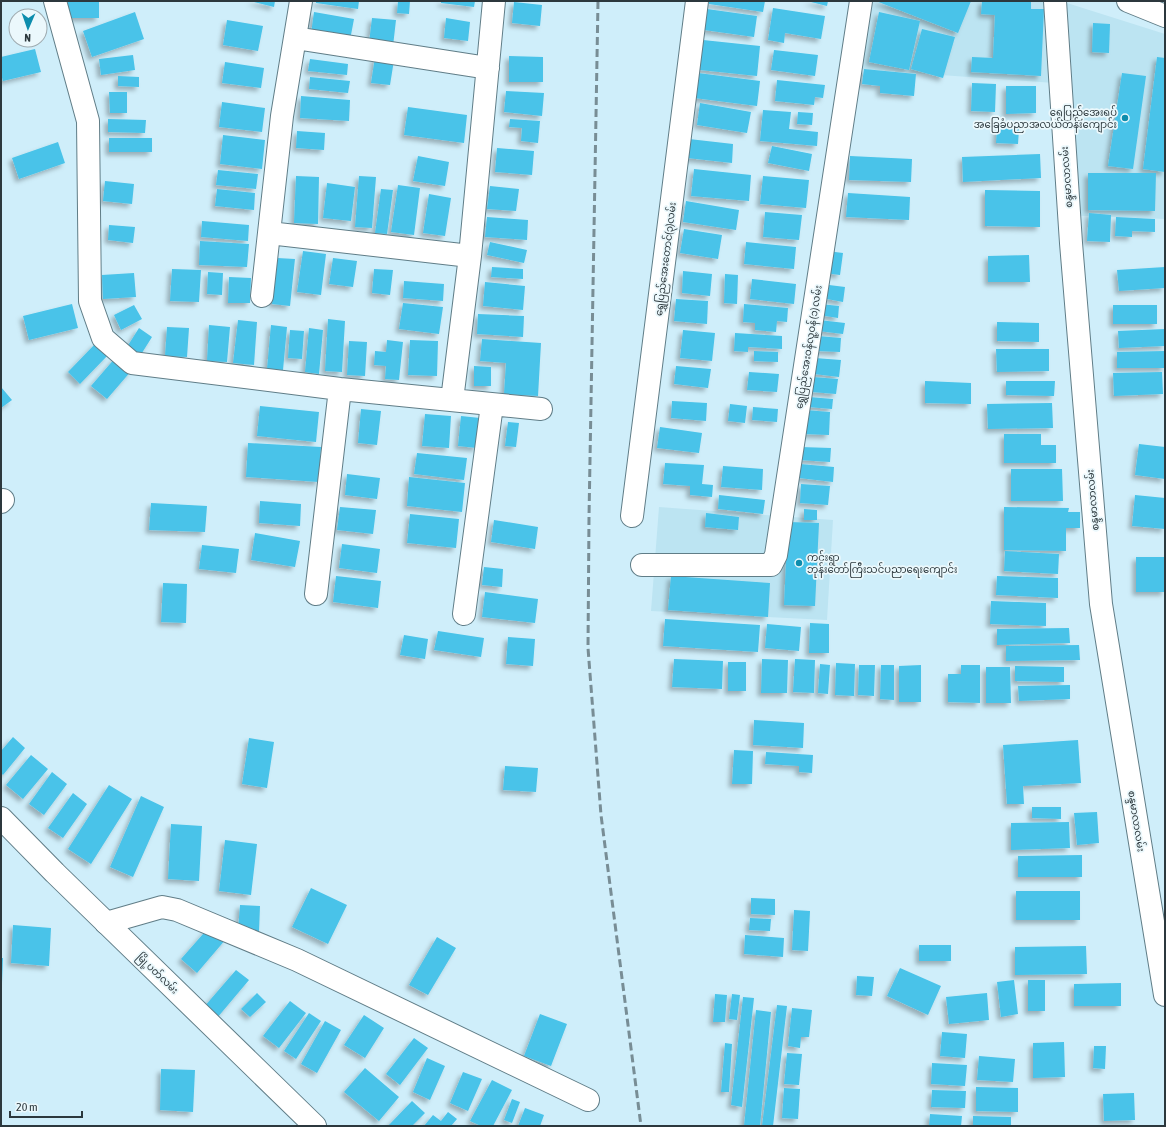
<svg xmlns="http://www.w3.org/2000/svg" width="1166" height="1127" viewBox="0 0 1166 1127" font-family="'Asap Condensed','Noto Sans Myanmar',sans-serif">
	<style>
		.built { fill: #bce4f2 }
		.building { fill: #48c3e9; filter: url(#shadow) }
		.lines { fill: none; stroke-linecap: round; stroke-linejoin: round }
		.minor-casing { stroke: #607d87; stroke-width: 24 }
		.major-casing { stroke: #607d87; stroke-width: 24 }
		.minor { stroke: #fff; stroke-width: 22 }
		.major { stroke: #fff; stroke-width: 22 }
		.rail { stroke: #788d95; stroke-width: 3; stroke-dasharray: 8 4; stroke-linecap: butt }
		.poi-dot { fill: #0d8dad; stroke: #ebf8fc; stroke-width: 1.5 }
		.labels { text-anchor: middle; stroke-width: 3.5; stroke-linejoin: round; paint-order: stroke }
		.poi-label { font-size: 10px; fill: #2c383d; stroke: #ebf8fc; text-anchor: end }
		.street-label { font-size: 10px; fill: #2c383d; stroke: #ebf8fc }
	</style>
	<defs>
		<filter id="shadow"><feDropShadow dx="-3.5" dy="3.5" stdDeviation="2" flood-color="#0004"/></filter>
	</defs>
	<rect width="100%" height="100%" fill="#cfeefa"/>
	<!-- built -->
	<path class="built" d="M 860,1 L 1051,1 L 1054,83 L 856,69 Z
		M 1067,3 L 1165,34 L 1165,219 L 1062,215 Z
		M 659,507 L 833,520 L 827,620 L 651,611 Z"/>
	<!-- building -->
	<path class="building" d="M 68,1 L 99,1 L 99,18 L 68,18 Z
		M 250,1 L 275,1 L 274,7 Z
		M 316,1 L 359,1 L 358,9 L 316,3 Z
		M 398,1 L 410,1 L 409,14 L 397,13 Z
		M 441,1 L 475,1 L 474,7 L 441,3 Z
		M 709,1 L 765,1 L 763,12 L 709,4 Z
		M 807,1 L 828,1 L 827,6 Z
		M 876,1 L 971,1 L 958,33 Z
		M 982,1 L 1031,1 L 1031,9 L 1044,9 L 1041,76 L 971,72 L 972,57 L 993,58 L 995,15 L 981,14 Z
		M 514,2 L 542,5 L 540,26 L 512,23 Z
		M 773,8 L 825,16 L 821,39 L 785,33 L 784,43 L 768,40 Z
		M 707,9 L 757,16 L 754,37 L 704,30 Z
		M 135,12 L 144,39 L 92,57 L 83,31 Z
		M 314,12 L 354,19 L 350,40 L 311,34 Z
		M 879,12 L 920,21 L 909,70 L 869,62 Z
		M 372,18 L 396,20 L 393,46 L 369,43 Z
		M 446,18 L 470,22 L 468,41 L 444,38 Z
		M 227,20 L 263,26 L 258,51 L 223,45 Z
		M 1093,23 L 1110,24 L 1109,53 L 1092,52 Z
		M 922,29 L 955,37 L 943,78 L 911,69 Z
		M 703,40 L 760,46 L 757,76 L 700,70 Z
		M 35,49 L 41,72 L 3,81 L 1,74 L 1,57 Z
		M 774,50 L 818,55 L 815,76 L 771,70 Z
		M 133,55 L 135,70 L 101,75 L 99,59 Z
		M 509,56 L 543,57 L 543,82 L 509,82 Z
		M 375,57 L 394,60 L 390,85 L 371,83 Z
		M 1157,57 L 1165,58 L 1165,172 L 1143,169 Z
		M 310,59 L 348,64 L 347,75 L 308,71 Z
		M 225,62 L 264,68 L 261,88 L 222,83 Z
		M 864,69 L 916,74 L 914,96 L 880,93 L 880,86 L 862,84 Z
		M 698,73 L 760,81 L 757,106 L 694,98 Z
		M 1122,73 L 1146,76 L 1133,169 L 1108,166 Z
		M 118,76 L 139,77 L 139,87 L 118,86 Z
		M 310,77 L 350,81 L 348,93 L 309,89 Z
		M 777,80 L 825,85 L 823,98 L 815,97 L 814,105 L 775,101 Z
		M 972,83 L 996,84 L 995,112 L 971,111 Z
		M 1006,86 L 1036,86 L 1036,113 L 1006,114 Z
		M 506,91 L 544,93 L 542,116 L 504,112 Z
		M 109,92 L 127,92 L 127,113 L 110,113 Z
		M 301,96 L 350,100 L 349,121 L 300,118 Z
		M 222,102 L 265,108 L 262,132 L 219,127 Z
		M 700,103 L 751,112 L 747,133 L 697,125 Z
		M 408,107 L 467,115 L 464,143 L 404,135 Z
		M 763,110 L 791,112 L 789,129 L 818,132 L 817,146 L 760,141 Z
		M 798,112 L 813,113 L 812,125 L 797,124 Z
		M 108,119 L 146,120 L 145,133 L 108,132 Z
		M 510,119 L 540,121 L 538,143 L 521,141 L 522,128 L 509,127 Z
		M 997,128 L 1019,129 L 1018,144 L 996,143 Z
		M 297,131 L 325,133 L 324,150 L 296,148 Z
		M 223,135 L 265,140 L 262,169 L 220,164 Z
		M 109,138 L 152,138 L 152,152 L 109,152 Z
		M 689,139 L 733,144 L 732,163 L 687,158 Z
		M 58,142 L 65,163 L 19,179 L 12,158 Z
		M 772,146 L 812,154 L 809,171 L 768,163 Z
		M 497,148 L 534,151 L 532,175 L 495,172 Z
		M 1040,154 L 1041,178 L 963,182 L 962,157 Z
		M 418,156 L 449,162 L 445,186 L 413,181 Z
		M 850,156 L 912,159 L 911,182 L 849,180 Z
		M 694,169 L 751,175 L 749,201 L 691,196 Z
		M 218,170 L 258,174 L 256,189 L 216,185 Z
		M 1088,173 L 1156,173 L 1155,211 L 1088,210 Z
		M 296,176 L 319,177 L 318,224 L 294,223 Z
		M 359,176 L 376,177 L 372,228 L 355,227 Z
		M 763,176 L 809,180 L 806,208 L 760,204 Z
		M 105,181 L 134,184 L 132,204 L 103,201 Z
		M 327,183 L 355,187 L 351,221 L 323,218 Z
		M 398,185 L 420,188 L 414,235 L 391,232 Z
		M 490,186 L 519,189 L 516,211 L 487,209 Z
		M 217,189 L 255,193 L 254,210 L 215,206 Z
		M 381,189 L 393,190 L 387,234 L 375,233 Z
		M 985,190 L 1040,191 L 1040,227 L 985,226 Z
		M 848,193 L 910,197 L 909,220 L 846,217 Z
		M 429,194 L 451,198 L 445,236 L 423,233 Z
		M 686,201 L 739,210 L 736,230 L 683,222 Z
		M 765,212 L 802,215 L 799,240 L 763,237 Z
		M 1089,213 L 1111,215 L 1110,242 L 1087,241 Z
		M 487,217 L 528,220 L 527,240 L 485,237 Z
		M 1116,217 L 1155,219 L 1155,232 L 1132,231 L 1132,237 L 1115,236 Z
		M 202,221 L 249,225 L 248,241 L 201,237 Z
		M 109,225 L 135,227 L 133,243 L 108,240 Z
		M 684,229 L 722,235 L 718,259 L 680,253 Z
		M 200,241 L 249,244 L 247,267 L 199,265 Z
		M 490,242 L 527,250 L 524,263 L 487,255 Z
		M 746,242 L 796,247 L 794,269 L 744,264 Z
		M 303,251 L 326,254 L 321,295 L 297,292 Z
		M 827,251 L 843,253 L 840,275 L 824,273 Z
		M 1029,255 L 1030,282 L 988,282 L 988,256 Z
		M 277,258 L 295,259 L 290,306 L 272,304 Z
		M 333,258 L 357,261 L 353,287 L 329,284 Z
		M 492,267 L 523,269 L 523,279 L 491,277 Z
		M 1165,267 L 1165,288 L 1119,291 L 1117,270 Z
		M 172,269 L 201,270 L 199,302 L 170,301 Z
		M 374,269 L 393,270 L 390,295 L 372,293 Z
		M 683,271 L 712,274 L 710,296 L 682,293 Z
		M 208,272 L 223,273 L 222,295 L 207,294 Z
		M 134,273 L 136,297 L 103,299 L 102,275 Z
		M 725,274 L 738,275 L 737,304 L 724,303 Z
		M 229,277 L 251,278 L 250,303 L 228,303 Z
		M 752,279 L 796,284 L 794,304 L 750,299 Z
		M 404,281 L 444,284 L 443,301 L 403,298 Z
		M 485,282 L 525,286 L 523,310 L 483,306 Z
		M 829,285 L 845,287 L 843,302 L 827,299 Z
		M 676,299 L 708,301 L 707,324 L 674,321 Z
		M 403,303 L 443,307 L 439,334 L 399,329 Z
		M 72,304 L 78,328 L 29,340 L 23,316 Z
		M 744,304 L 788,308 L 787,322 L 777,321 L 776,332 L 755,330 L 755,323 L 743,322 Z
		M 820,304 L 839,306 L 838,318 L 819,315 Z
		M 134,305 L 142,319 L 121,330 L 114,315 Z
		M 1113,305 L 1157,305 L 1157,324 L 1113,324 Z
		M 478,314 L 524,316 L 523,337 L 477,334 Z
		M 328,319 L 345,321 L 342,372 L 325,371 Z
		M 238,320 L 257,322 L 254,365 L 233,363 Z
		M 819,320 L 845,323 L 843,334 L 818,331 Z
		M 997,322 L 1039,323 L 1039,342 L 997,341 Z
		M 209,325 L 230,327 L 227,362 L 207,361 Z
		M 271,325 L 287,327 L 283,370 L 267,369 Z
		M 167,327 L 189,328 L 187,357 L 165,356 Z
		M 139,328 L 152,337 L 140,356 L 127,347 Z
		M 309,328 L 323,330 L 319,374 L 305,372 Z
		M 1165,329 L 1165,346 L 1119,348 L 1118,331 Z
		M 290,330 L 304,331 L 302,359 L 288,358 Z
		M 683,330 L 715,333 L 712,361 L 680,358 Z
		M 735,333 L 782,336 L 782,349 L 748,347 L 748,352 L 734,351 Z
		M 818,336 L 841,338 L 840,352 L 818,351 Z
		M 482,339 L 541,343 L 538,396 L 504,394 L 506,363 L 480,361 Z
		M 387,340 L 403,342 L 399,380 L 385,379 L 386,366 L 374,365 L 375,351 L 386,352 Z
		M 410,340 L 438,341 L 437,376 L 408,375 Z
		M 349,341 L 367,342 L 365,376 L 347,375 Z
		M 96,343 L 108,355 L 80,384 L 68,372 Z
		M 996,349 L 1049,349 L 1049,371 L 997,372 Z
		M 754,351 L 778,352 L 778,362 L 754,361 Z
		M 1165,351 L 1165,368 L 1117,368 L 1117,352 Z
		M 116,357 L 132,370 L 107,399 L 91,386 Z
		M 815,358 L 841,360 L 839,377 L 814,374 Z
		M 474,366 L 491,367 L 491,386 L 474,386 Z
		M 676,366 L 711,369 L 708,388 L 674,384 Z
		M 749,372 L 779,374 L 777,392 L 747,390 Z
		M 1162,372 L 1163,394 L 1114,396 L 1113,373 Z
		M 813,377 L 838,379 L 836,394 L 812,392 Z
		M 925,381 L 971,383 L 971,404 L 925,403 Z
		M 1006,381 L 1055,381 L 1054,396 L 1006,395 Z
		M 1,387 L 12,400 L 1,408 Z
		M 809,397 L 833,399 L 832,409 L 808,407 Z
		M 672,401 L 707,403 L 706,421 L 671,418 Z
		M 1052,403 L 1053,428 L 988,429 L 987,404 Z
		M 730,404 L 747,406 L 745,423 L 728,421 Z
		M 260,406 L 319,412 L 316,442 L 257,436 Z
		M 753,407 L 778,409 L 777,422 L 752,420 Z
		M 361,409 L 381,411 L 377,445 L 358,443 Z
		M 805,410 L 830,412 L 829,435 L 804,434 Z
		M 425,414 L 451,416 L 449,448 L 422,446 Z
		M 461,416 L 480,418 L 477,448 L 458,446 Z
		M 508,422 L 519,423 L 516,447 L 505,446 Z
		M 660,427 L 702,433 L 699,453 L 657,448 Z
		M 1004,434 L 1041,434 L 1041,445 L 1056,445 L 1056,463 L 1004,463 Z
		M 248,443 L 321,447 L 319,482 L 246,477 Z
		M 1139,444 L 1165,447 L 1165,479 L 1135,475 Z
		M 800,447 L 831,448 L 830,462 L 799,460 Z
		M 417,453 L 467,458 L 464,480 L 414,474 Z
		M 665,463 L 704,465 L 702,484 L 713,485 L 712,497 L 690,495 L 690,486 L 663,484 Z
		M 800,464 L 834,467 L 833,482 L 799,478 Z
		M 723,466 L 763,469 L 762,490 L 721,487 Z
		M 1011,469 L 1062,469 L 1063,501 L 1011,501 Z
		M 347,474 L 380,478 L 377,499 L 345,495 Z
		M 409,477 L 465,483 L 462,512 L 407,506 Z
		M 801,484 L 830,486 L 828,505 L 800,503 Z
		M 719,495 L 765,500 L 763,514 L 718,509 Z
		M 1135,495 L 1165,498 L 1165,529 L 1132,526 Z
		M 260,501 L 301,504 L 300,526 L 259,523 Z
		M 151,503 L 207,506 L 205,532 L 149,530 Z
		M 340,507 L 376,510 L 373,534 L 337,530 Z
		M 1004,507 L 1069,508 L 1068,512 L 1080,512 L 1080,528 L 1066,528 L 1066,551 L 1004,550 Z
		M 804,509 L 817,510 L 817,520 L 804,520 Z
		M 706,513 L 739,517 L 738,530 L 705,527 Z
		M 410,514 L 459,519 L 456,548 L 407,543 Z
		M 494,520 L 538,527 L 535,549 L 491,542 Z
		M 788,522 L 819,523 L 815,606 L 784,605 Z
		M 255,533 L 300,541 L 295,567 L 251,560 Z
		M 342,544 L 380,549 L 377,573 L 339,568 Z
		M 202,545 L 239,549 L 236,573 L 199,569 Z
		M 1005,551 L 1059,554 L 1058,574 L 1004,571 Z
		M 1136,557 L 1165,557 L 1165,592 L 1136,592 Z
		M 484,567 L 503,569 L 502,587 L 482,585 Z
		M 336,576 L 381,581 L 378,608 L 333,602 Z
		M 671,576 L 770,583 L 768,617 L 668,610 Z
		M 997,576 L 1058,578 L 1058,598 L 996,595 Z
		M 163,583 L 187,584 L 186,623 L 161,622 Z
		M 485,592 L 538,599 L 535,623 L 482,617 Z
		M 991,601 L 1046,603 L 1046,626 L 990,624 Z
		M 665,619 L 760,625 L 758,652 L 663,646 Z
		M 810,623 L 829,624 L 829,653 L 809,653 Z
		M 767,624 L 801,627 L 799,651 L 765,648 Z
		M 1069,628 L 1070,643 L 997,645 L 997,629 Z
		M 438,631 L 484,638 L 481,657 L 434,650 Z
		M 404,635 L 428,639 L 425,659 L 400,655 Z
		M 508,637 L 535,639 L 533,666 L 506,664 Z
		M 1079,645 L 1080,660 L 1006,661 L 1006,646 Z
		M 674,659 L 723,661 L 722,689 L 672,687 Z
		M 762,659 L 788,660 L 787,693 L 761,693 Z
		M 795,659 L 815,660 L 814,693 L 793,692 Z
		M 728,662 L 746,662 L 746,691 L 728,691 Z
		M 836,663 L 855,664 L 854,696 L 835,695 Z
		M 820,664 L 830,665 L 828,694 L 818,693 Z
		M 859,665 L 875,665 L 874,696 L 858,695 Z
		M 881,665 L 894,665 L 894,700 L 880,699 Z
		M 921,665 L 921,702 L 899,702 L 899,666 Z
		M 961,665 L 980,665 L 980,703 L 948,702 L 948,674 L 961,674 Z
		M 1015,666 L 1064,667 L 1064,682 L 1015,681 Z
		M 986,667 L 1010,667 L 1011,703 L 986,703 Z
		M 1070,685 L 1070,699 L 1019,701 L 1018,686 Z
		M 754,720 L 804,723 L 803,748 L 753,745 Z
		M 13,737 L 25,748 L 3,775 L 1,773 L 1,751 Z
		M 249,738 L 274,742 L 267,788 L 242,784 Z
		M 1078,740 L 1081,783 L 1023,786 L 1024,804 L 1007,804 L 1003,745 Z
		M 734,750 L 753,751 L 752,784 L 732,784 Z
		M 766,752 L 813,755 L 812,773 L 799,772 L 799,766 L 765,764 Z
		M 31,755 L 48,769 L 23,799 L 6,785 Z
		M 505,766 L 538,768 L 536,792 L 503,790 Z
		M 52,772 L 67,784 L 44,815 L 29,804 Z
		M 109,785 L 132,799 L 91,864 L 68,849 Z
		M 73,793 L 87,804 L 63,838 L 48,828 Z
		M 141,796 L 164,807 L 133,877 L 110,867 Z
		M 1032,807 L 1061,807 L 1061,819 L 1032,818 Z
		M 1097,812 L 1099,843 L 1077,845 L 1074,813 Z
		M 1069,822 L 1070,848 L 1011,850 L 1011,823 Z
		M 171,824 L 202,826 L 199,881 L 168,879 Z
		M 225,840 L 257,844 L 251,895 L 219,891 Z
		M 1082,855 L 1082,877 L 1018,877 L 1018,856 Z
		M 311,888 L 347,905 L 328,944 L 292,927 Z
		M 1016,891 L 1080,891 L 1080,920 L 1016,920 Z
		M 751,898 L 775,899 L 775,915 L 751,914 Z
		M 240,905 L 260,906 L 259,932 L 238,931 Z
		M 794,910 L 810,911 L 808,951 L 792,950 Z
		M 750,918 L 771,919 L 770,931 L 749,930 Z
		M 13,925 L 51,928 L 49,966 L 11,963 Z
		M 211,925 L 226,939 L 197,973 L 181,959 Z
		M 745,935 L 784,938 L 783,957 L 744,954 Z
		M 437,937 L 456,948 L 428,995 L 409,985 Z
		M 919,945 L 951,945 L 951,961 L 919,961 Z
		M 1086,946 L 1087,974 L 1015,975 L 1015,947 Z
		M 1,958 L 3,958 L 2,983 L 1,983 Z
		M 900,968 L 941,986 L 928,1015 L 887,996 Z
		M 236,970 L 249,980 L 217,1018 L 204,1007 Z
		M 857,976 L 874,977 L 872,996 L 856,995 Z
		M 1014,980 L 1018,1014 L 1001,1017 L 997,982 Z
		M 1028,980 L 1045,980 L 1045,1011 L 1028,1011 Z
		M 1121,983 L 1121,1006 L 1074,1006 L 1074,984 Z
		M 257,993 L 266,1002 L 250,1017 L 241,1009 Z
		M 987,993 L 989,1020 L 949,1024 L 946,997 Z
		M 715,994 L 727,995 L 725,1022 L 713,1022 Z
		M 732,994 L 740,995 L 737,1020 L 729,1019 Z
		M 743,997 L 754,998 L 742,1107 L 731,1105 Z
		M 290,1001 L 306,1013 L 279,1048 L 263,1036 Z
		M 777,1005 L 787,1006 L 773,1126 L 762,1126 Z
		M 792,1008 L 812,1010 L 809,1037 L 801,1037 L 800,1048 L 788,1046 Z
		M 756,1010 L 771,1012 L 760,1126 L 744,1126 Z
		M 309,1013 L 321,1021 L 296,1059 L 284,1051 Z
		M 540,1014 L 567,1024 L 551,1066 L 524,1056 Z
		M 364,1015 L 384,1028 L 365,1058 L 344,1045 Z
		M 325,1021 L 341,1030 L 317,1073 L 301,1064 Z
		M 942,1032 L 967,1034 L 965,1058 L 940,1056 Z
		M 414,1038 L 428,1048 L 400,1085 L 386,1074 Z
		M 1064,1042 L 1065,1077 L 1033,1078 L 1033,1043 Z
		M 725,1043 L 732,1044 L 729,1092 L 721,1092 Z
		M 1094,1046 L 1106,1046 L 1105,1069 L 1093,1068 Z
		M 787,1053 L 802,1054 L 799,1085 L 784,1084 Z
		M 979,1056 L 1015,1059 L 1013,1082 L 977,1080 Z
		M 427,1058 L 445,1066 L 430,1100 L 413,1092 Z
		M 932,1063 L 967,1065 L 965,1086 L 931,1084 Z
		M 365,1068 L 399,1097 L 379,1121 L 344,1092 Z
		M 161,1069 L 195,1070 L 193,1112 L 160,1110 Z
		M 463,1072 L 482,1079 L 468,1111 L 450,1103 Z
		M 492,1080 L 512,1090 L 493,1126 L 481,1126 L 470,1121 Z
		M 976,1087 L 1018,1088 L 1018,1112 L 976,1111 Z
		M 784,1088 L 800,1089 L 798,1119 L 782,1118 Z
		M 932,1090 L 966,1091 L 965,1108 L 931,1107 Z
		M 1134,1093 L 1135,1120 L 1104,1121 L 1103,1094 Z
		M 512,1099 L 520,1102 L 512,1123 L 504,1120 Z
		M 412,1101 L 425,1113 L 412,1126 L 388,1126 Z
		M 525,1108 L 544,1115 L 540,1126 L 518,1126 Z
		M 448,1112 L 457,1119 L 451,1126 L 424,1126 L 433,1115 L 441,1121 Z
		M 930,1114 L 962,1116 L 961,1126 L 929,1126 Z
		M 973,1116 L 1011,1117 L 1011,1126 L 973,1126 Z"/>
	<g class="lines">
		<defs>
			<path id="minor" d="M 55,1 L 88,121 L 90,301 L 103,338 L 132,363 L 340,389 L 541,409
				M 1055,1 L 1071,243 L 1101,604 L 1165,995
				M 1128,1 L 1165,16
				M 295,38 L 488,68
				M 269,233 L 470,256
				M 262,296 L 282,116 L 301,1
				M 452,400 L 470,256 L 494,1
				M 1,502 L 3,500
				M 632,516 L 697,1
				M 642,565 L 771,565 L 776,555 L 861,1
				M 316,594 L 340,389
				M 464,614 L 492,405
				M 106,923 L 162,907 L 177,910 L 297,960 L 588,1100"/>
			<path id="major" d="M 1,818 L 55,873 L 315,1126"/>
		</defs>
		<!-- minor casing -->
		<use href="#minor" class="minor-casing"/>
		<!-- major casing -->
		<use href="#major" class="major-casing"/>
		<!-- minor -->
		<use href="#minor" class="minor"/>
		<!-- major -->
		<use href="#major" class="major"/>
		<!-- rail -->
		<path class="rail" d="M 598,1 L 589,517 L 588,648 L 601,815 L 641,1126"/>
	</g>
	<!-- markers -->
	<g class="poi-dot">
		<circle cx="1125" cy="118" r="4"/>
		<circle cx="799" cy="563" r="4"/>
	</g>
	<g class="labels">
		<!-- poi labels -->
		<g class="poi-label">
			<text x="1117" y="116">ရွှေပြည်အေးရပ်<tspan x="1117" dy="12">အခြေခံပညာအလယ်တန်းကျောင်း</tspan></text>
			<text x="807" y="561" text-anchor="start">ကင်းရွာ<tspan x="807" dy="12">ဘုန်းတော်ကြီးသင်ပညာရေးကျောင်း</tspan></text>
		</g>
		<!-- street labels -->
		<g class="street-label">
			<text transform="translate(1066 177) rotate(-94)" y="4">စန္ဒမာလာလမ်း</text>
			<text transform="translate(665 259) rotate(-83)" y="4">ရွှေပြည်အေးတောင်(၃)လမ်း</text>
			<text transform="translate(808 347) rotate(-81)" y="4">ရွှေပြည်အေးဝန်လူ့ဝန် (၁) လမ်း</text>
			<text transform="translate(1092 500) rotate(-95)" y="4">စန္ဒမာလာလမ်း</text>
			<text transform="translate(1137 821) rotate(81)" y="4">စန္ဒမာလာလမ်း</text>
			<text transform="translate(158 973) rotate(44)" y="4">မြို့ပတ်လမ်း</text>
		</g>
	</g>
	<!-- border -->
	<rect width="1166" height="1127" fill="none" stroke="#2c383d" stroke-width="4"/>
	<!-- north arrow -->
	<g transform="translate(28 28) rotate(182)"><circle r="19" fill="#ebf8fc" stroke="#9fabb0"/>
	<path d="M0-3L7 15L0 10L-7 15Z" fill="#0d8dad"/>
	<text y="-6" font-size="11" font-weight="bold" text-anchor="middle" fill="#2c383d">N</text>
	</g>
	<!-- scale -->
	<path d="M10 1111v6h72v-6" fill="none" stroke="#2c383d" stroke-width="2"/>
	<text x="16" y="1111" font-size="12" fill="#2c383d" stroke="#ebf8fc" stroke-width="3" paint-order="stroke">20 m</text>
</svg>
